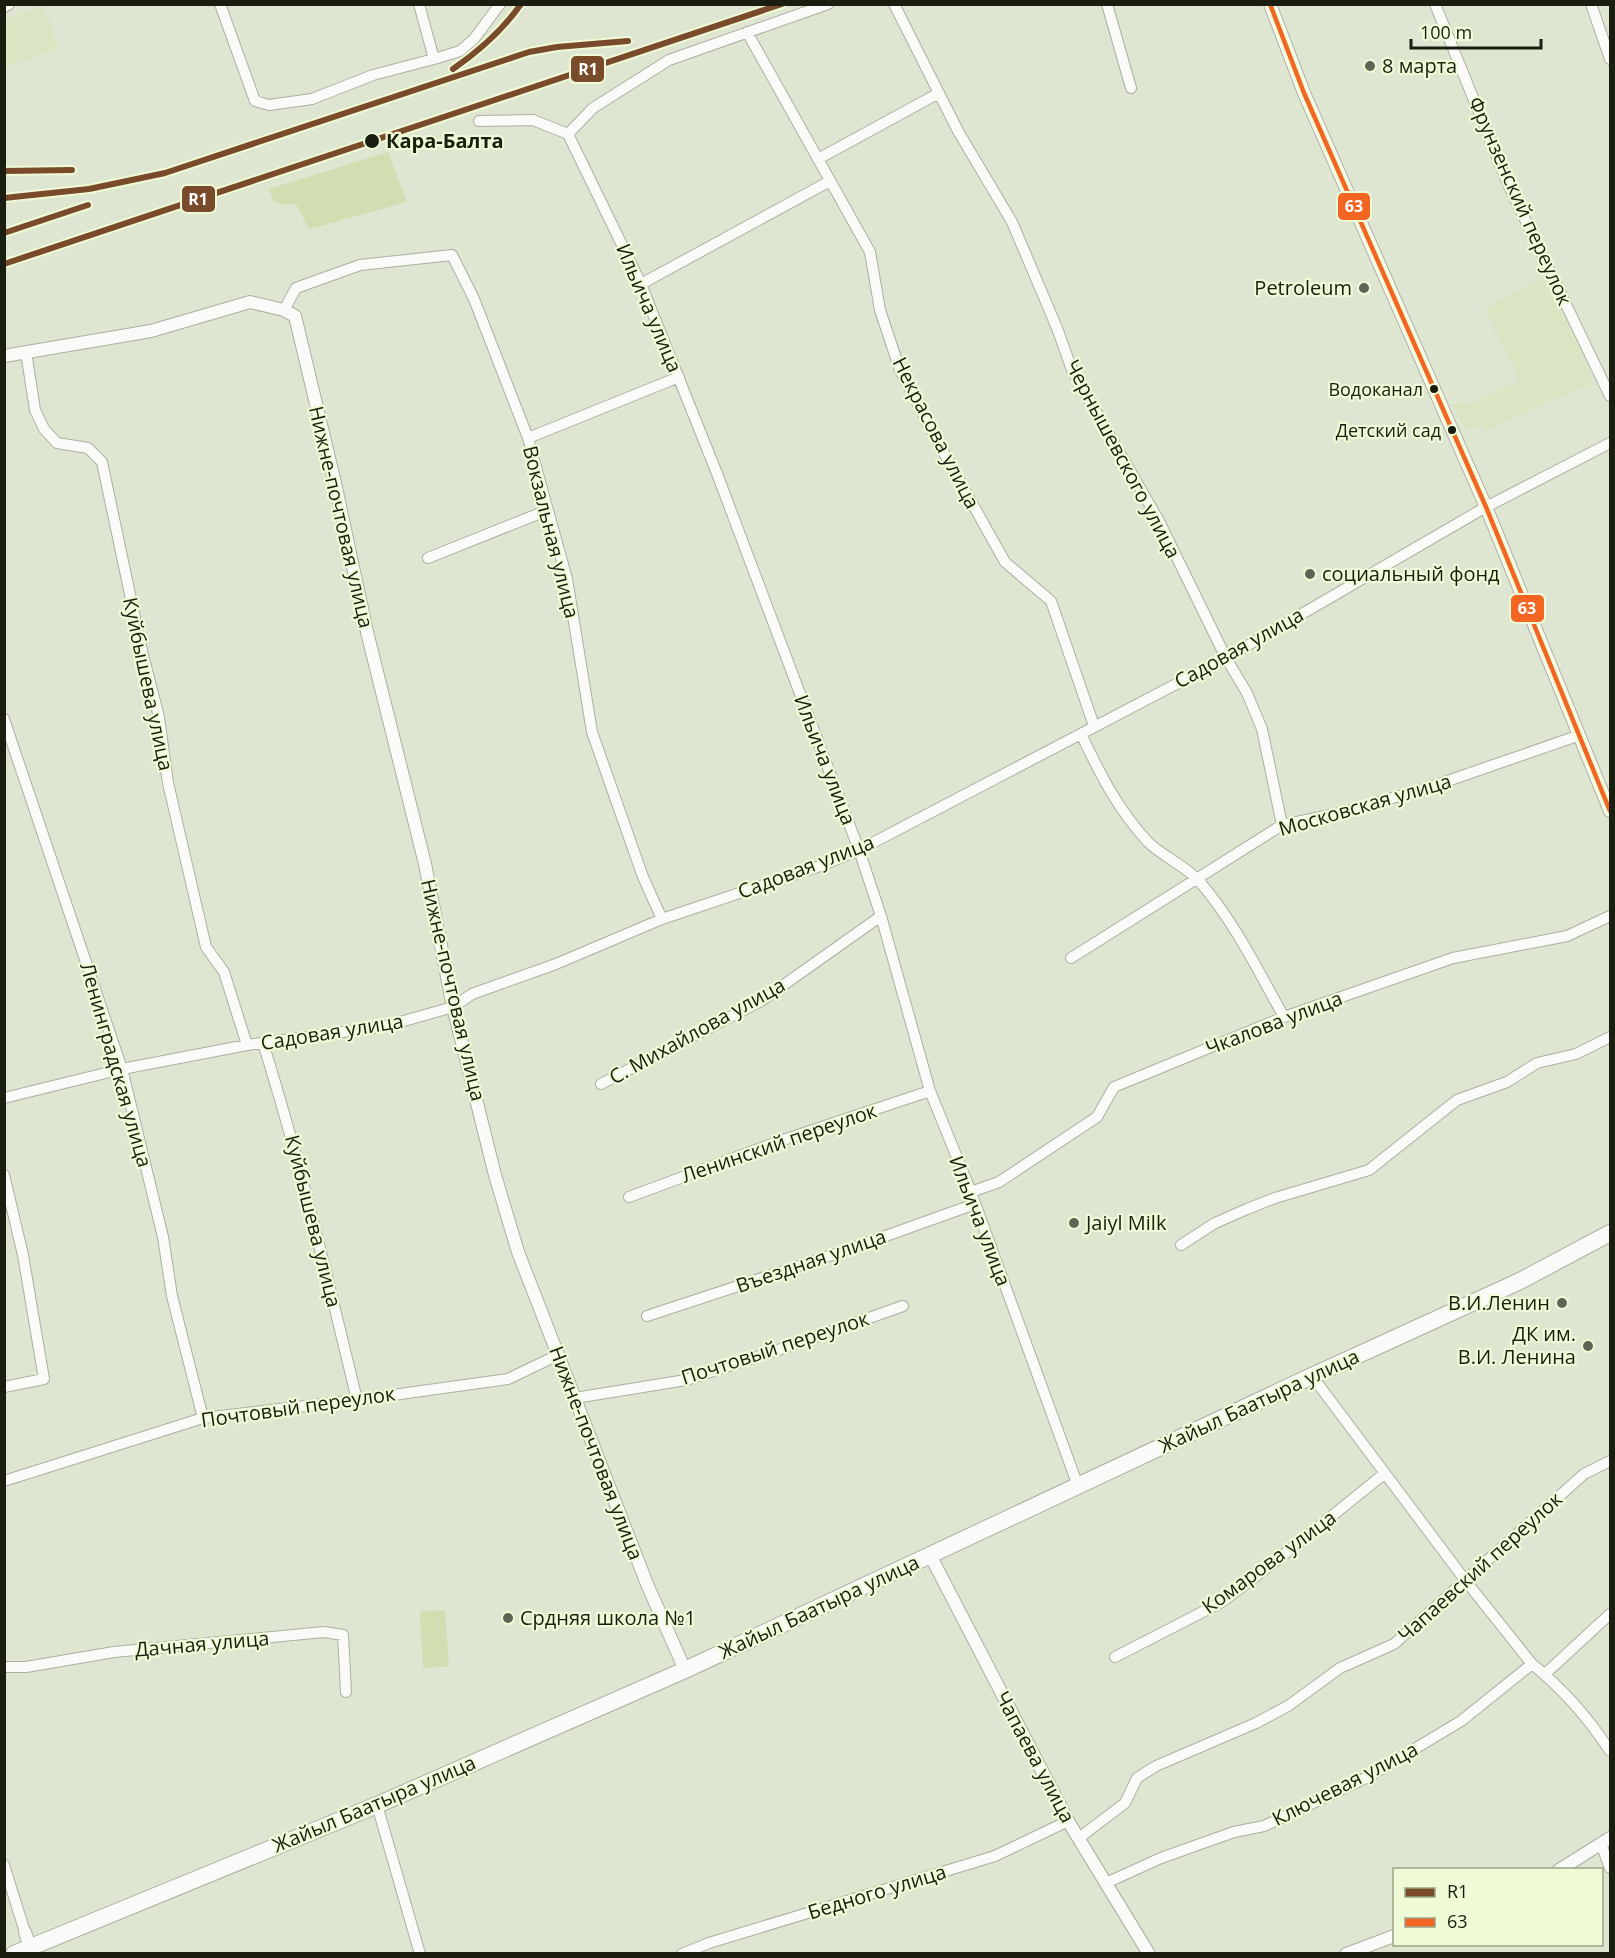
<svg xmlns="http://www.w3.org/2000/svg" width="1615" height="1958" viewBox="0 0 1615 1958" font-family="'Open Sans',sans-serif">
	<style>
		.built { fill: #dae5c4 }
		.green { fill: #d0deb2 }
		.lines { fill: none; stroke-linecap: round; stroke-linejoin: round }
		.minor-casing { stroke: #abb0a1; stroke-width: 12 }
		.tertiary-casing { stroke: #abb0a1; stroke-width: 14 }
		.trunk-casing { stroke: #abb0a1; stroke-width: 18 }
		.minor { stroke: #fafbf8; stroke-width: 10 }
		.tertiary { stroke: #fafbf8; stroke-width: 12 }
		.trunk { stroke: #fafbf8; stroke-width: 16 }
		.bus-1-casing { stroke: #effbd6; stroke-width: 9 }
		.bus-1 { stroke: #f26522; stroke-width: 4.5 }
		.rail-1-casing { stroke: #effbd6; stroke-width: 10 }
		.rail-1 { stroke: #7a4b2a; stroke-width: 6 }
		.poi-dot { fill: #5f6454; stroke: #effbd6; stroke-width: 2 }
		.stop-dot { fill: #1a1e11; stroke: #effbd6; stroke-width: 2 }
		.labels { text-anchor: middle; stroke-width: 4.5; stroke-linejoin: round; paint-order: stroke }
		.bus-label { font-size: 18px; fill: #1a1e11; stroke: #effbd6; text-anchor: end }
		.poi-label { font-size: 20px; fill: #1a1e11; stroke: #effbd6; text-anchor: start }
		.stop-label { font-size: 20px; font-weight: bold; fill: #1a1e11; stroke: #effbd6; text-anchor: start }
		.street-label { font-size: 20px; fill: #1a1e11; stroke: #effbd6 }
		.line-badge { stroke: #effbd6; stroke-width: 2 }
		.badge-label { font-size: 16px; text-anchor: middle; font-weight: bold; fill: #fff }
	</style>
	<rect width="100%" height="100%" fill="#dee5d1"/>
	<!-- built -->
	<path class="built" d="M 43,6 L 59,47 L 5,68 L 5,19 Z
		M 1537,280 L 1544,281 L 1577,341 L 1594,384 L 1575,390 L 1486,431 L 1481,425 L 1467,430 L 1452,404 L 1463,401 L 1466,406 L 1519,381 L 1485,309 Z"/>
	<!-- green -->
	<path class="green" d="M 388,152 L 407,202 L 309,229 L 296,204 L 286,205 L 274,202 L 269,189 Z
		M 445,1610 L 449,1666 L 423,1668 L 420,1611 Z"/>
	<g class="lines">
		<defs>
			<path id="minor" d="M 220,4 L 255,101 L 269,105 L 312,99 L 373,75 L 434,59 L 460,51 L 474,39 L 500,4
				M 419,4 L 434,59
				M 894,4 L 958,131 L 1012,222 L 1057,328 L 1072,370 L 1159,521 L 1226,658 L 1247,693 L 1262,729 L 1282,825
				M 1107,4 L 1131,88
				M 1435,4 L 1508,184 L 1610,396
				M 1591,4 L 1610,59
				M 747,32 L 870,252 L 880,310 L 900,370 L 939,444 L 1005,562 L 1051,601 L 1094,726
				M 479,121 L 533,120 L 568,134 L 641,284 L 716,471 L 859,850 L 881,916 L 930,1091 L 971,1192 L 1078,1486
				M 568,134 L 593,108 L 669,60 L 828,4
				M 818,159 L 939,93
				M 641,284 L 830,181
				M 284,310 L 296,288 L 360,265 L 452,255 L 474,299 L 528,438 L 567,579 L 592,732 L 643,877 L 662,919
				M 26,352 L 35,410 L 44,429 L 57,443 L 88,448 L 102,462 L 142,651 L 159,717 L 168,783 L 206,947 L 224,972 L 247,1045
				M 528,438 L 679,377
				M 428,558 L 548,510
				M 4,719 L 122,1069 L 163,1237 L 172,1296 L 203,1418
				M 1081,734 C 1099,772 1118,810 1148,842 C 1163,857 1185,865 1199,881 C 1234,921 1258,971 1284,1017
				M 1071,958 L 1282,825 L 1345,812 L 1433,786 L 1580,735
				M 263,1043 C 300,1161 328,1280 357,1400
				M 601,1084 L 761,1001 L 881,916
				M 4,1098 L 122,1069 L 247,1045 L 386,1026 L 453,1007 L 472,994 L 556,964 L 662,919 L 823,865 L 859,850 L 1226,658 L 1486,507 L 1610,443
				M 4,1175 L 23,1255 L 44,1379 L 4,1387
				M 971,1192 L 999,1182 L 1097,1117 L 1114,1087 L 1284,1017 L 1453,958 L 1567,936 L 1610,916
				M 629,1197 L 777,1142 L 930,1091
				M 1181,1245 L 1215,1223 L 1247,1209 L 1275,1198 L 1369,1170 L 1457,1100 L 1507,1082 L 1537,1063 L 1576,1054 L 1610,1037
				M 647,1316 L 841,1252 L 975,1204
				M 1312,1376 L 1465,1580 L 1532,1664 C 1562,1688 1589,1719 1610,1751
				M 575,1398 L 686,1380 L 787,1347 L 903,1306
				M 4,1481 L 203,1418 L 357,1400 L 508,1379 L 558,1355
				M 1115,1657 L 1222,1602 L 1281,1557 L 1384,1474
				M 4,1667 L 26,1667 L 114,1652 L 324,1632 L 343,1635 L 346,1692
				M 1545,1674 L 1610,1614
				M 377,1805 L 420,1954
				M 1079,1838 L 1125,1803 L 1137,1778 L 1156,1766 L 1256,1723 L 1288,1706 L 1340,1668 L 1394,1644 L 1584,1474 L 1610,1461
				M 1601,1844 L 1610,1868
				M 4,1865 L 25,1932
				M 1106,1883 L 1161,1858 L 1234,1832 L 1264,1826 L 1368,1777 L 1461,1721 L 1532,1664
				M 682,1954 L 709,1943 L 995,1856 L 1068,1821"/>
			<path id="tertiary" d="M 1270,4 L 1304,93 L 1486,507 L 1610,811
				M 4,6 L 8,4
				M 4,356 L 151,331 L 250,302 L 284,310 L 295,316 L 335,483 L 367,632 L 425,864 L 453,1007 L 495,1175 L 518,1252 L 647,1584 L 685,1670
				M 930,1555 L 1068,1821 L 1149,1954
				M 1559,1870 L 1610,1838
				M 25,1932 L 30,1947
				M 1346,1954 L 1394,1936"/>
			<path id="trunk" d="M 14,1954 L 377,1805 L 685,1670 L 1312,1376 L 1520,1281 L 1610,1233"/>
		</defs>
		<!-- minor casing -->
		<use href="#minor" class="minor-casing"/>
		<!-- tertiary casing -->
		<use href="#tertiary" class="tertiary-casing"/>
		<!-- trunk casing -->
		<use href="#trunk" class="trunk-casing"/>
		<!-- minor -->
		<use href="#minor" class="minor"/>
		<!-- tertiary -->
		<use href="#tertiary" class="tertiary"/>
		<!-- trunk -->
		<use href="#trunk" class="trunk"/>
		<defs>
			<path id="bus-1" d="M 1270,4 L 1304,93 L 1486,507 L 1610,811"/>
		</defs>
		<!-- bus-1 casing -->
		<use href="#bus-1" class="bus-1-casing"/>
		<!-- bus-1 -->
		<use href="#bus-1" class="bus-1"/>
		<defs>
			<path id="rail-1" d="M 453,69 C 479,51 503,30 521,4
				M 4,171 L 72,170
				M 4,198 L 89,189 L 165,173 L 529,52 L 557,47 L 628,41
				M 4,233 L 88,205
				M 4,264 L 782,4"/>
		</defs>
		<!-- rail-1 casing -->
		<use href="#rail-1" class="rail-1-casing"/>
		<!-- rail-1 -->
		<use href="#rail-1" class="rail-1"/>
	</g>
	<!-- markers -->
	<g class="poi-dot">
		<circle cx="1370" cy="66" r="6"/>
		<circle cx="1364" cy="288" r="6"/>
		<circle cx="1310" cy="574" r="6"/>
		<circle cx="1074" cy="1223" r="6"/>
		<circle cx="1562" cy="1303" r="6"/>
		<circle cx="1588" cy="1346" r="6"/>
		<circle cx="508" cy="1618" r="6"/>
	</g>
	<g class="stop-dot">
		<circle cx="372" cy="141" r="8"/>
		<circle cx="1434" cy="389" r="5"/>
		<circle cx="1452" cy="430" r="5"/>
	</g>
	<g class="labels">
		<!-- bus labels -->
		<g class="bus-label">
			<text x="1423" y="396">Водоканал</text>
			<text x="1441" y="437">Детский сад</text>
		</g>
		<!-- poi labels -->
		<g class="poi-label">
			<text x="1382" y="73">8 марта</text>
			<text x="1352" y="295" text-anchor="end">Petroleum</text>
			<text x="1322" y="581">социальный фонд</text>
			<text x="1086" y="1230">Jaiyl Milk</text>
			<text x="1550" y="1310" text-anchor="end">В.И.Ленин</text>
			<text x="1576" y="1341" text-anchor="end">ДК им.<tspan x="1576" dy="23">В.И. Ленина</tspan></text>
			<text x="520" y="1625">Срдняя школа №1</text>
		</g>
		<!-- stop labels -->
		<g class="stop-label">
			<text x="386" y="148">Кара-Балта</text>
		</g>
		<!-- street labels -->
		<g class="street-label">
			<text transform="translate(1520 201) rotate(66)" y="7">Фрунзенский переулок</text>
			<text transform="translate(649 308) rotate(67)" y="7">Ильича улица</text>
			<text transform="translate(936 433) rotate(63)" y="7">Некрасова улица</text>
			<text transform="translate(1123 459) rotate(62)" y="7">Чернышевского улица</text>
			<text transform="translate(341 517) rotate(77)" y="7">Нижне-почтовая улица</text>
			<text transform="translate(551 532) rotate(76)" y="7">Вокзальная улица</text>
			<text transform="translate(1239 648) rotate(-29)" y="7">Садовая улица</text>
			<text transform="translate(148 684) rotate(78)" y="7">Куйбышева улица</text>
			<text transform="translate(825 760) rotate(69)" y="7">Ильича улица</text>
			<text transform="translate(1365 805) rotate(-16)" y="7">Московская улица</text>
			<text transform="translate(806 867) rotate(-21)" y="7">Садовая улица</text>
			<text transform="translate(453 990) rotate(77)" y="7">Нижне-почтовая улица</text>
			<text transform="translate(1274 1023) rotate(-21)" y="7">Чкалова улица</text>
			<text transform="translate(697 1031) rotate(-29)" y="7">С. Михайлова улица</text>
			<text transform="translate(332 1032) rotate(-9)" y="7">Садовая улица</text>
			<text transform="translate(116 1065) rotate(74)" y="7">Ленинградская улица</text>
			<text transform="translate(779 1143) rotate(-19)" y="7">Ленинский переулок</text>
			<text transform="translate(313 1221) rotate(76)" y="7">Куйбышева улица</text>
			<text transform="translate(980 1221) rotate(69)" y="7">Ильича улица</text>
			<text transform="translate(811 1261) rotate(-19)" y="7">Въездная улица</text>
			<text transform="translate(775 1348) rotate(-18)" y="7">Почтовый переулок</text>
			<text transform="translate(1259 1401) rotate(-25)" y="7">Жайыл Баатыра улица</text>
			<text transform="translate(298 1407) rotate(-8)" y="7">Почтовый переулок</text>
			<text transform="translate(596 1453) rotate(69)" y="7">Нижне-почтовая улица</text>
			<text transform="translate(1269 1562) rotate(-36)" y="7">Комарова улица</text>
			<text transform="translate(1480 1567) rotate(-42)" y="7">Чапаевский переулок</text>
			<text transform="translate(819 1607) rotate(-25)" y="7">Жайыл Баатыра улица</text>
			<text transform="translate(202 1644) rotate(-5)" y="7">Дачная улица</text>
			<text transform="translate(1035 1757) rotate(62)" y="7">Чапаева улица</text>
			<text transform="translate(1345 1784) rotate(-27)" y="7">Ключевая улица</text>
			<text transform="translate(374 1804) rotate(-23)" y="7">Жайыл Баатыра улица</text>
			<text transform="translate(877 1892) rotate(-17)" y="7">Бедного улица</text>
		</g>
	</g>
	<g class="line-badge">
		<rect x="570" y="55" width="35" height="28" rx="6" fill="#7a4b2a"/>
		<rect x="181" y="185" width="35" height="28" rx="6" fill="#7a4b2a"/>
		<rect x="1337" y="192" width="34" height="29" rx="6" fill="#f26522"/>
		<rect x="1510" y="594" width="35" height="29" rx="6" fill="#f26522"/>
	</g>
	<g class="badge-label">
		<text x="588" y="75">R1</text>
		<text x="198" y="205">R1</text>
		<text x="1354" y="212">63</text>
		<text x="1527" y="614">63</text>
	</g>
	<!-- border -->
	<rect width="1615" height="1958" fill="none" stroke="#1a1e11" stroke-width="12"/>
	<!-- legend -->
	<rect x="1393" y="1868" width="210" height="78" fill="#effbd6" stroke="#9aa387" stroke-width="1.5"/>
	<rect x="1405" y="1888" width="30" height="9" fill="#7a4b2a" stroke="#9aa387" stroke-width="1.5"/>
	<text x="1447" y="1898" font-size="18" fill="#1a1e11">R1</text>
	<rect x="1405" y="1918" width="30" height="9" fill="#f26522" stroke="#9aa387" stroke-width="1.5"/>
	<text x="1447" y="1928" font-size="18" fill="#1a1e11">63</text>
	<!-- scale -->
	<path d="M1411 39v9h130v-9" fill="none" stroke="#1a1e11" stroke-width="3"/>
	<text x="1420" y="39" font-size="18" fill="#1a1e11" stroke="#effbd6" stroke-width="4.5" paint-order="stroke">100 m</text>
</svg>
